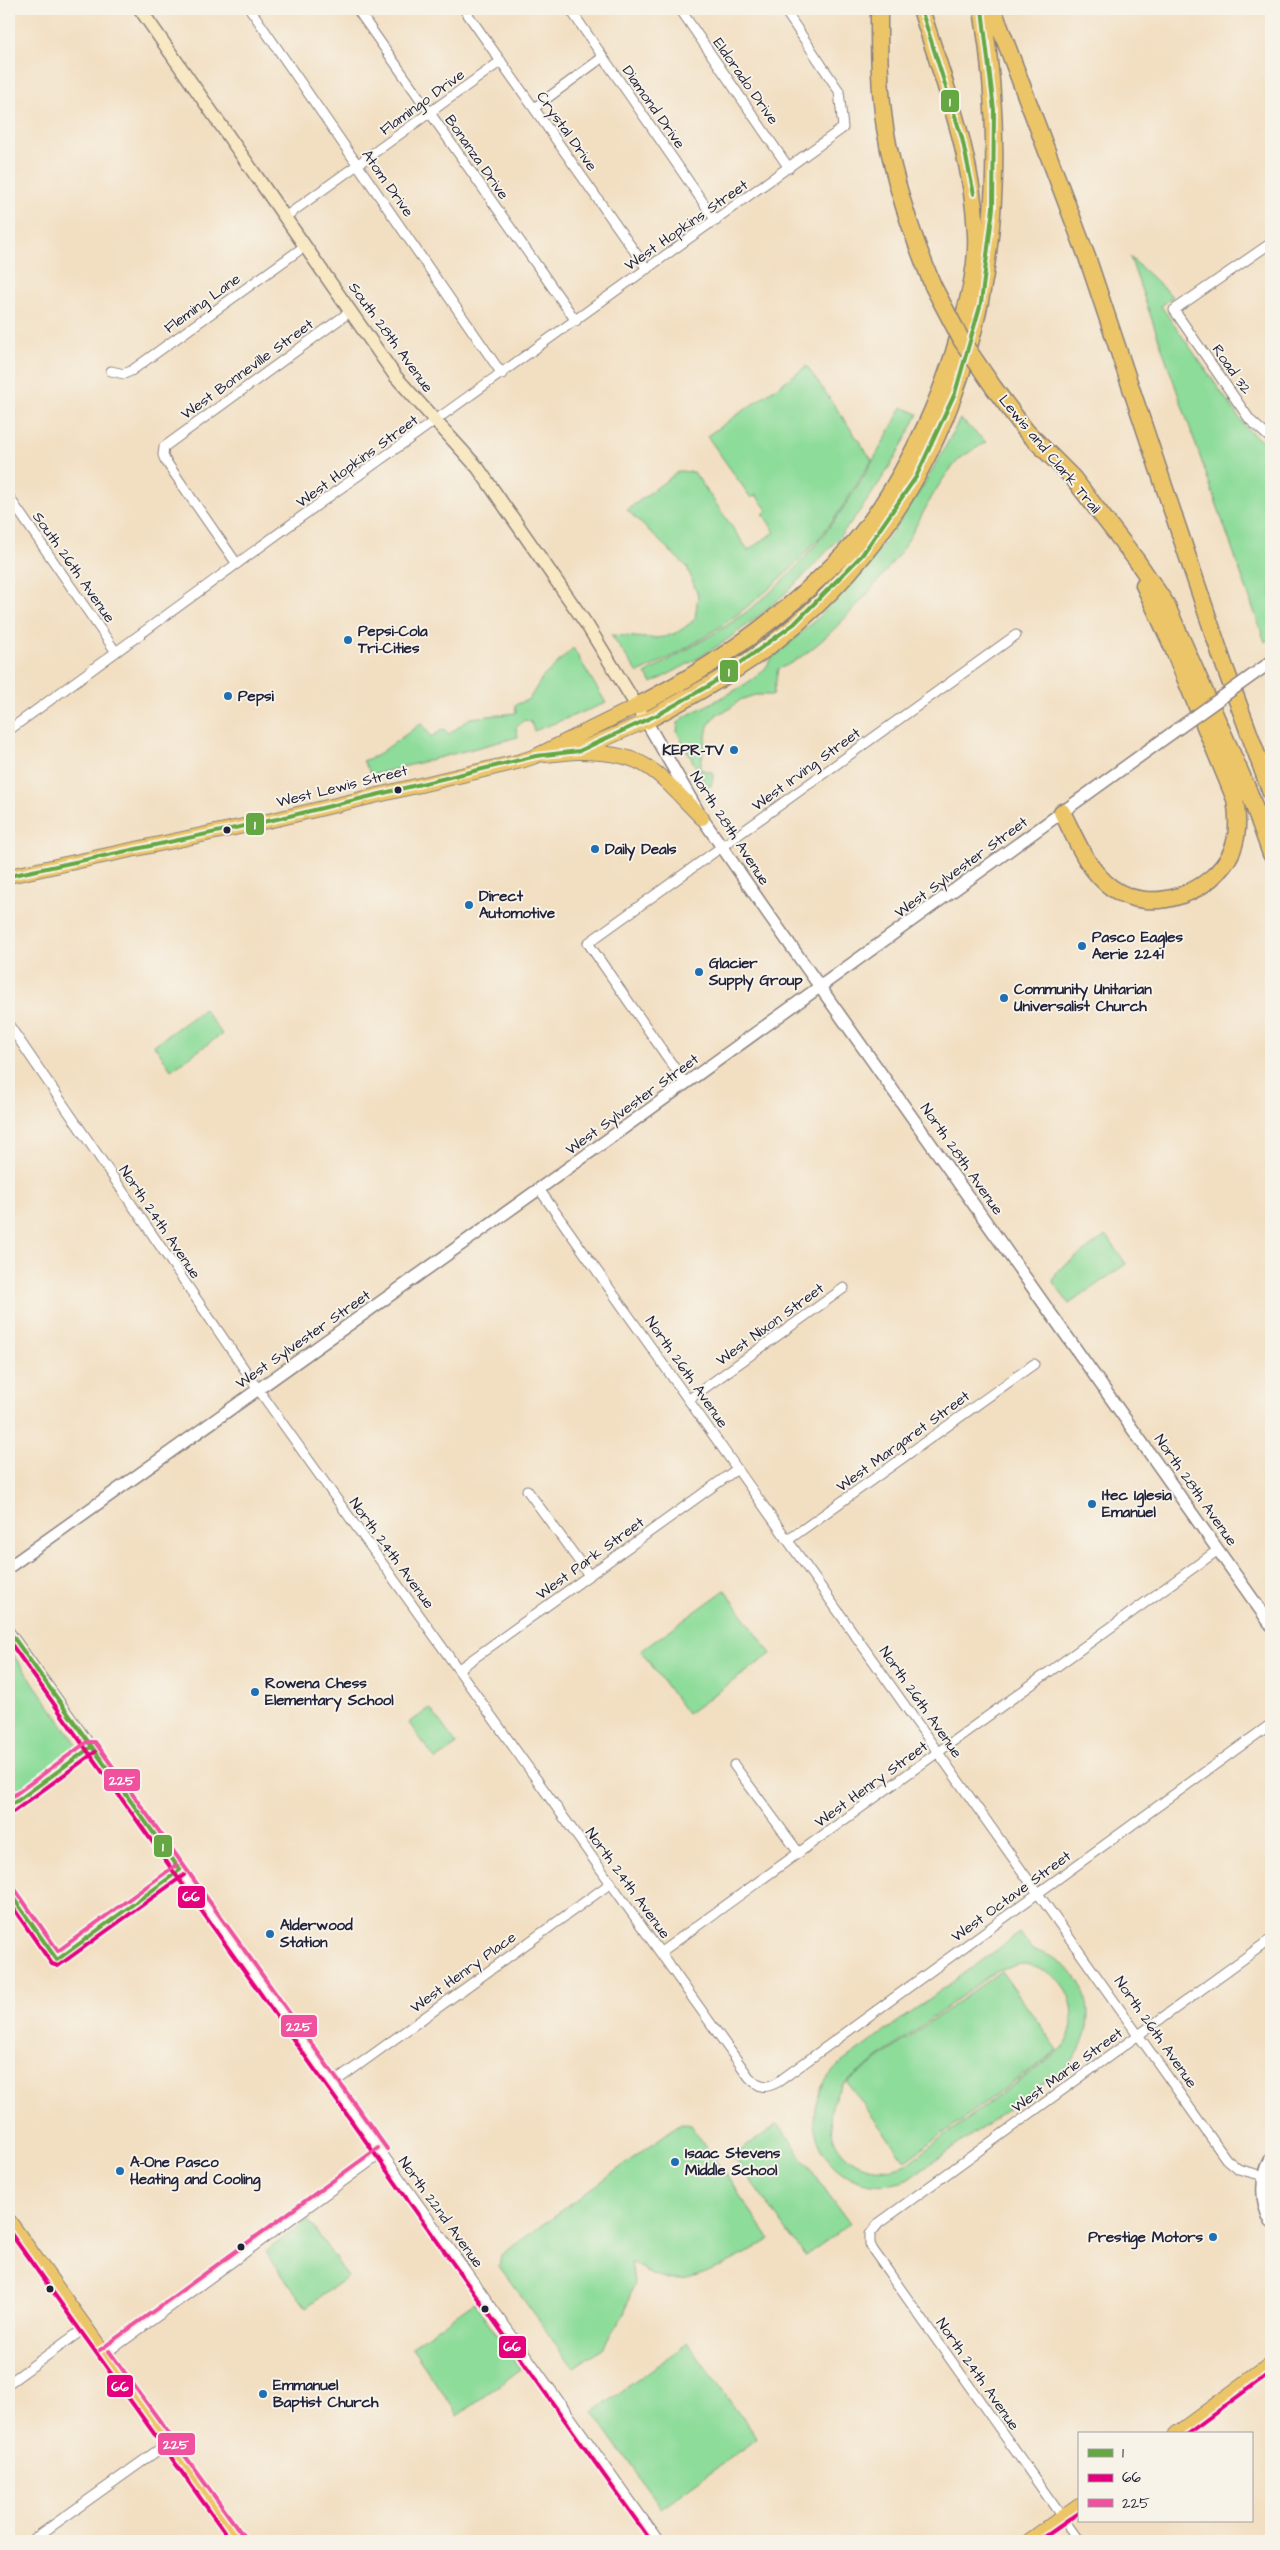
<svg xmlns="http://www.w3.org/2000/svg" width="1280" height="2550" viewBox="0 0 1280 2550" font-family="'Architects Daughter',sans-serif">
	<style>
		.green { fill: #8ddc9a; stroke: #587f6a; fill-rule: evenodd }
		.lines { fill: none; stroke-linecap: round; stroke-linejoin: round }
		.minor-casing { stroke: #8a807e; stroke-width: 11 }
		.tertiary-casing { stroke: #8a807e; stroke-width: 14 }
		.secondary-casing { stroke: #8a807e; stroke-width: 15 }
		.primary-casing { stroke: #8a807e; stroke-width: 16 }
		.motorway-casing { stroke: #8a807e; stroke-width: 19 }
		.minor { stroke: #fff; stroke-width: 9 }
		.tertiary { stroke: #fff; stroke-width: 11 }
		.secondary { stroke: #f8e8c3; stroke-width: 12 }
		.primary { stroke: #edc569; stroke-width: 14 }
		.motorway { stroke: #edc569; stroke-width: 16 }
		.tertiary-bridge-casing { stroke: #8a807e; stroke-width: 14; stroke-linecap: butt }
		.motorway-bridge-casing { stroke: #8a807e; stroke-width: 19; stroke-linecap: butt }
		.tertiary-bridge { stroke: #fff; stroke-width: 11 }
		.motorway-bridge { stroke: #edc569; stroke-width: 16 }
		.bus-1-casing { stroke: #f7f3e8; stroke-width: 8 }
		.bus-2-casing { stroke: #f7f3e8; stroke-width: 8 }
		.bus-3-casing { stroke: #f7f3e8; stroke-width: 8 }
		.bus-1 { stroke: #65a743; stroke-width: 4 }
		.bus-2 { stroke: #e5007d; stroke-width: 4 }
		.bus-3 { stroke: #ef519e; stroke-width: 4 }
		.poi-dot { fill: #1f6fb2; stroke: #f7f3e8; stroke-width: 2 }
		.bus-dot { fill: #22223b; stroke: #f7f3e8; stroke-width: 2 }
		.labels { text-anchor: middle; stroke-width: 4; stroke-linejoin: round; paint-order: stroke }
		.street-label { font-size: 15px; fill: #22223b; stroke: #f7f3e8 }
		.poi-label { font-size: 15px; font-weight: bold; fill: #22223b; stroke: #f7f3e8; text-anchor: start }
		.line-badge { stroke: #f7f3e8; stroke-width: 2 }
		.badge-label { font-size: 14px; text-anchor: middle; font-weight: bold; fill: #fff }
	</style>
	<rect width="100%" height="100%" fill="#f7f3e8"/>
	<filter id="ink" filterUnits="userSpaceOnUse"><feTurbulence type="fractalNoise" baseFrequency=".02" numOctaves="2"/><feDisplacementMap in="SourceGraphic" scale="10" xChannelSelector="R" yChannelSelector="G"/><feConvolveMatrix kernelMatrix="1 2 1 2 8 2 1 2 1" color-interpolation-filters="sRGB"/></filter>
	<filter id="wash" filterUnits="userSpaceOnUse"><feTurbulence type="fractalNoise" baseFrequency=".0096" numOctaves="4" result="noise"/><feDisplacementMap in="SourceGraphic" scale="20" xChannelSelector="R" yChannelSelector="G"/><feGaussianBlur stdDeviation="1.12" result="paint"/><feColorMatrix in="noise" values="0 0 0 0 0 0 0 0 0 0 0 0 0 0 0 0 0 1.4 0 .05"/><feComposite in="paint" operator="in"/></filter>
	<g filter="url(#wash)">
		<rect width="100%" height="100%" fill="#f2dfc2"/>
		<!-- green -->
		<path class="green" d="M 1130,257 L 1173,297 L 1161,306 L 1247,429 L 1271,449 L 1271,638 L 1265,642 Z
			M 807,366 L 872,460 C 855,487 839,515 818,539 C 770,596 706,642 638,673 L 611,635 C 649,637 666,646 695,619 L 698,595 L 687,567 L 627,510 L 679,471 L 694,472 L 748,550 L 775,532 L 763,514 L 767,510 L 756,495 L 751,498 L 707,436 Z
			M 902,407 L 918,414 C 874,505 811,581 728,639 C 705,656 678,669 652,683 L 645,674 C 678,654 713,636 745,613 C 817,559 862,485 902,407 Z
			M 960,419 L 986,442 C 976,449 962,455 955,464 C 934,487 921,519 905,545 C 881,581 818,656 778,669 L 773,695 L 755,695 L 740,700 L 728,710 L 717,714 L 708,726 L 700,769 L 714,773 L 711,786 L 706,786 L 677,732 L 678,723 L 686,716 C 706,705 764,680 770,660 C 857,588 909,519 960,419 Z
			M 573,648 L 606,703 L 534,731 L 531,722 L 524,720 L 516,728 L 518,737 L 372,775 L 363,761 L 376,756 L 422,723 L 431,737 L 444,729 L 449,734 L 470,718 L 516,713 L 515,705 L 529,699 L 543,677 Z
			M 204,1009 L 222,1034 L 171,1070 L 154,1045 Z
			M 1104,1237 L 1108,1237 L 1126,1264 L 1069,1304 L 1053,1282 L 1057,1271 Z
			M 725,1590 L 771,1654 L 687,1714 L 641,1651 Z
			M 9,1649 L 79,1747 L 9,1797 Z
			M 430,1708 L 457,1745 L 436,1760 L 409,1723 Z
			M 1020,1933 L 1032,1950 C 1090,1963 1105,2024 1067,2067 L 908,2180 C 832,2206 780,2117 841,2063 ZM 1026,1964 C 1068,1972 1085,2011 1063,2048 L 908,2163 C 854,2188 808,2134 842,2085 L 997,1970 L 1016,1965 Z
			M 1001,1971 L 1058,2050 L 905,2161 L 847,2082 Z
			M 681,2123 L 691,2125 L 770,2239 C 749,2252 701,2280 678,2280 C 661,2280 644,2270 631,2262 L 634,2283 L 624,2314 L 603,2347 L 573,2368 L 499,2266 L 501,2255 Z
			M 778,2124 L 850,2224 L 805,2256 L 733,2156 Z
			M 308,2220 L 348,2277 L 306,2307 L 265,2252 Z
			M 474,2302 L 521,2369 L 458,2415 L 411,2347 Z
			M 688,2343 L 757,2439 L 661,2508 L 593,2412 Z"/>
	</g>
	<g filter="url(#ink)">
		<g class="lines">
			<defs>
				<path id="minor" d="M 250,9 L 502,374
					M 357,9 L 576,321
					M 464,9 L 647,269
					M 570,9 L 716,221
					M 680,9 L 789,168
					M 534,108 L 603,57
					M 285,217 L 501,61
					M 1271,243 L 1174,310 L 1250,420 L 1271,439
					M 111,371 L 124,374 L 131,371 L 305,246
					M 9,497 L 116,652
					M 237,564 L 165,460 L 163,455 L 164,447 L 351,311
					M 9,730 L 338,490 L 843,128 L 839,91 L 784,9
					M 9,1025 L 258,1389 L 749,2077 C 759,2088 765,2089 778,2082 L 1271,1724
					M 685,1083 L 588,943 L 1016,635
					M 539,1189 L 1226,2159 L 1238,2169 L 1264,2176
					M 688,1400 L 844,1288
					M 527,1490 L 589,1575
					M 788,1540 L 1034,1364
					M 9,1631 L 659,2541
					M 459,1669 L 737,1469
					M 734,1765 L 799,1853
					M 661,1952 L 1218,1550
					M 57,1960 L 180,1870
					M 332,2084 L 611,1883
					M 104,2355 L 382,2153
					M 9,2383 L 85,2328
					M 31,2541 L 168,2443
					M 1079,2541 L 873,2250 L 870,2244 L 870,2234 L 879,2223 L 1271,1939"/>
				<path id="tertiary" d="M 646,721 L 702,818 L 767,912 L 1271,1625
					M 9,1567 L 539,1189 L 1172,733
					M 1271,2158 C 1260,2178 1260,2202 1271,2222"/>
				<path id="secondary" d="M 140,9 L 396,377 L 478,468 L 587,625 L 641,713"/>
				<path id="primary" d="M 575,752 C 647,751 655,771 702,818
					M 545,755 L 575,752 L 646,721
					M 9,876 L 277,819 L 521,761 L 536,756 L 637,706
					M 9,2221 L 239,2541
					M 1176,2434 L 1271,2364
					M 1029,2541 L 1079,2505"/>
				<path id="motorway" d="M 879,9 C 879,48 879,88 885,128 C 894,183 912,234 933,286
					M 993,9 L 1087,257 L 1223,662 L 1271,793
					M 994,388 L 1026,431 L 1073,478 L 1137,561 L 1166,604 L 1249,792 L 1271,854
					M 637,706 C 712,668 782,618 841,557 C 892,505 939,408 958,338 C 967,304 978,270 976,234 C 973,156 944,83 921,9
					M 646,721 C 690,696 737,672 777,640 C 971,487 1021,243 982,9
					M 1062,812 C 1076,839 1087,870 1112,888 C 1152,916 1213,893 1232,851 C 1239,834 1238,816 1235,799 L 1169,639 L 1144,585"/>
			</defs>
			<!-- minor casing -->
			<use href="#minor" class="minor-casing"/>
			<!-- tertiary casing -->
			<use href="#tertiary" class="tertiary-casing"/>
			<!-- secondary casing -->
			<use href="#secondary" class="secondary-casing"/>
			<!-- primary casing -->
			<use href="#primary" class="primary-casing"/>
			<!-- motorway casing -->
			<use href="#motorway" class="motorway-casing"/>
			<!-- minor -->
			<use href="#minor" class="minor"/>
			<!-- tertiary -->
			<use href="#tertiary" class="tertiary"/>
			<!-- secondary -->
			<use href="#secondary" class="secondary"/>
			<!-- primary -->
			<use href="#primary" class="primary"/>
			<!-- motorway -->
			<use href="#motorway" class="motorway"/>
			<defs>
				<path id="tertiary-bridge" d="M 1172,733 L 1271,662"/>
				<path id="motorway-bridge" d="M 933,286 L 962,341 L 994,388"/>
			</defs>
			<!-- tertiary-bridge casing -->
			<use href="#tertiary-bridge" class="tertiary-bridge-casing"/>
			<!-- motorway-bridge casing -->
			<use href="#motorway-bridge" class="motorway-bridge-casing"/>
			<!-- tertiary-bridge -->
			<use href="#tertiary-bridge" class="tertiary-bridge"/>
			<!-- motorway-bridge -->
			<use href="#motorway-bridge" class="motorway-bridge"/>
			<defs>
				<path id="bus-1" d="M 921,9 L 962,138 L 974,194
					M 9,876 L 277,819 L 536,756 L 579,751 L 659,714 L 710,685 L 794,624 L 862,555 L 916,477 L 955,393 L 981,303 L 993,208 L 994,110 L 982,9
					M 9,1631 L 180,1870 L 57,1960 L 9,1892
					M 9,1807 L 91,1747"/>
				<path id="bus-2" d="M 9,1641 L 651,2541
					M 13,1812 L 95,1752
					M 9,1902 L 52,1964 L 58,1966 L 184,1875
					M 9,2231 L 231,2541
					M 1187,2434 L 1271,2372
					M 1039,2541 L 1079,2513"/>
				<path id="bus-3" d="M 9,1799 L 87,1742 L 95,1742 L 387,2149
					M 14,1888 L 58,1951 L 176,1865
					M 100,2350 L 378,2148
					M 109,2351 L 244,2537"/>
			</defs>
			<!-- bus-1 casing -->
			<use href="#bus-1" class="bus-1-casing"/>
			<!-- bus-2 casing -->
			<use href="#bus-2" class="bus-2-casing"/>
			<!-- bus-3 casing -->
			<use href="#bus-3" class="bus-3-casing"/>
			<!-- bus-1 -->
			<use href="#bus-1" class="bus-1"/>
			<!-- bus-2 -->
			<use href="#bus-2" class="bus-2"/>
			<!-- bus-3 -->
			<use href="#bus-3" class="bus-3"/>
		</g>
	</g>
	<!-- markers -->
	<g class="poi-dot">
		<circle cx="348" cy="640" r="5"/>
		<circle cx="228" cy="696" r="5"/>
		<circle cx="734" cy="750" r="5"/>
		<circle cx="595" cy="849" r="5"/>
		<circle cx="469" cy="905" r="5"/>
		<circle cx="1082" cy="946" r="5"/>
		<circle cx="699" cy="972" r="5"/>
		<circle cx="1004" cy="998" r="5"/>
		<circle cx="1092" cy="1504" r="5"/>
		<circle cx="255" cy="1692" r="5"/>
		<circle cx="270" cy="1934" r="5"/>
		<circle cx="675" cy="2162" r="5"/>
		<circle cx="120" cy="2171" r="5"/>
		<circle cx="1213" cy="2237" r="5"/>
		<circle cx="263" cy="2394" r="5"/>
	</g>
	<g class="bus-dot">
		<circle cx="398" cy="790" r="4.5"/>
		<circle cx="227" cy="830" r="4.5"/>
		<circle cx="241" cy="2247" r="4.5"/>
		<circle cx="50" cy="2289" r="4.5"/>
		<circle cx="485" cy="2309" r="4.5"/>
	</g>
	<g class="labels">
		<!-- street labels -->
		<g class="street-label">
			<text transform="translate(746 81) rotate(55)" y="5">Eldorado Drive</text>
			<text transform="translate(422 102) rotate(-36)" y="5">Flamingo Drive</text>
			<text transform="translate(654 107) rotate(55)" y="5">Diamond Drive</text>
			<text transform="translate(567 131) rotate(55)" y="5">Crystal Drive</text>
			<text transform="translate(477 157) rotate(55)" y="5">Bonanza Drive</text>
			<text transform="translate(388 183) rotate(55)" y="5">Atom Drive</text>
			<text transform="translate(686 225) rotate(-35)" y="5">West Hopkins Street</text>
			<text transform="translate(202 303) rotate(-36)" y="5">Fleming Lane</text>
			<text transform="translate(391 337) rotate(54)" y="5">South 28th Avenue</text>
			<text transform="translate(247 369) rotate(-36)" y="5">West Bonneville Street</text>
			<text transform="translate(1232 369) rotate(55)" y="5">Road 32</text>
			<text transform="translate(1050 454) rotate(50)" y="5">Lewis and Clark Trail</text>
			<text transform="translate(357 461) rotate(-36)" y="5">West Hopkins Street</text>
			<text transform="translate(74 567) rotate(55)" y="5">South 26th Avenue</text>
			<text transform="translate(806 769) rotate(-36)" y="5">West Irving Street</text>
			<text transform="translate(342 786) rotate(-14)" y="5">West Lewis Street</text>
			<text transform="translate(730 828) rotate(57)" y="5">North 28th Avenue</text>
			<text transform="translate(961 867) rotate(-36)" y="5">West Sylvester Street</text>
			<text transform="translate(632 1104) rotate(-36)" y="5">West Sylvester Street</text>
			<text transform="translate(962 1159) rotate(55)" y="5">North 28th Avenue</text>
			<text transform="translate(160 1222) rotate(56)" y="5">North 24th Avenue</text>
			<text transform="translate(770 1324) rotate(-36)" y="5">West Nixon Street</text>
			<text transform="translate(303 1339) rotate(-35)" y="5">West Sylvester Street</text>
			<text transform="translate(687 1372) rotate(55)" y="5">North 26th Avenue</text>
			<text transform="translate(903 1441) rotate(-36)" y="5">West Margaret Street</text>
			<text transform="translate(1196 1490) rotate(55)" y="5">North 28th Avenue</text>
			<text transform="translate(392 1553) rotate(54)" y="5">North 24th Avenue</text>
			<text transform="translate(590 1558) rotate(-36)" y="5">West Park Street</text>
			<text transform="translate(921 1702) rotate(55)" y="5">North 26th Avenue</text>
			<text transform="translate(871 1784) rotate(-36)" y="5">West Henry Street</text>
			<text transform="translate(628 1883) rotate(54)" y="5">North 24th Avenue</text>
			<text transform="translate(1011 1896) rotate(-36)" y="5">West Octave Street</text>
			<text transform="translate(463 1972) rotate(-36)" y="5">West Henry Place</text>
			<text transform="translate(1156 2032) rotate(55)" y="5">North 26th Avenue</text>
			<text transform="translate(1067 2070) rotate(-36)" y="5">West Marie Street</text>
			<text transform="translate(441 2212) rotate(54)" y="5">North 22nd Avenue</text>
			<text transform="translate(978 2374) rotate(55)" y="5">North 24th Avenue</text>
		</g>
		<!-- poi labels -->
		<g class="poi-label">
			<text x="358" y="636">Pepsi-Cola<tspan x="358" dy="17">Tri-Cities</tspan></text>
			<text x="238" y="701">Pepsi</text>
			<text x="724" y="755" text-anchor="end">KEPR-TV</text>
			<text x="605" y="854">Daily Deals</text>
			<text x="479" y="901">Direct<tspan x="479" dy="17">Automotive</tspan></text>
			<text x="1092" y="942">Pasco Eagles<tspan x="1092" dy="17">Aerie 2241</tspan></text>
			<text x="709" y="968">Glacier<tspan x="709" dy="17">Supply Group</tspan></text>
			<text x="1014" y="994">Community Unitarian<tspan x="1014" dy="17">Universalist Church</tspan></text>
			<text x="1102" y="1500">Itec Iglesia<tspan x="1102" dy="17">Emanuel</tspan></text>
			<text x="265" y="1688">Rowena Chess<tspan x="265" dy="17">Elementary School</tspan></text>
			<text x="280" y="1930">Alderwood<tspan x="280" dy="17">Station</tspan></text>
			<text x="685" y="2158">Isaac Stevens<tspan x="685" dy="17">Middle School</tspan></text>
			<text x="130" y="2167">A-One Pasco<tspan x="130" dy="17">Heating and Cooling</tspan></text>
			<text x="1203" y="2242" text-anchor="end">Prestige Motors</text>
			<text x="273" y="2390">Emmanuel<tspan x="273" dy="17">Baptist Church</tspan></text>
		</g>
	</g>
	<g class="line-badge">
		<rect x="940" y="89" width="20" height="24" rx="5" fill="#65a743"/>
		<rect x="719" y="659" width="20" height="24" rx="5" fill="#65a743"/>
		<rect x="245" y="812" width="20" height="24" rx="5" fill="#65a743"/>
		<rect x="103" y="1768" width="38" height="24" rx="5" fill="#ef519e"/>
		<rect x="153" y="1834" width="20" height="24" rx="5" fill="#65a743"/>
		<rect x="177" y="1885" width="29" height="24" rx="5" fill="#e5007d"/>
		<rect x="280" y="2014" width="38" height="24" rx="5" fill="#ef519e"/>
		<rect x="498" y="2335" width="29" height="24" rx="5" fill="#e5007d"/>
		<rect x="106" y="2374" width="28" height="24" rx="5" fill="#e5007d"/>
		<rect x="157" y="2432" width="39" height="24" rx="5" fill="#ef519e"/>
	</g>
	<g class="badge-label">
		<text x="950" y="106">1</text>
		<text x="729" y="676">1</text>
		<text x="255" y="829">1</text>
		<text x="122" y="1785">225</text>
		<text x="163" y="1851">1</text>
		<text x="191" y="1901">66</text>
		<text x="299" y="2031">225</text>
		<text x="512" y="2351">66</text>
		<text x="120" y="2391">66</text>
		<text x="176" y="2449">225</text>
	</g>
	<!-- margin -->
	<rect width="1280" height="2550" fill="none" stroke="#f7f3e8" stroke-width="30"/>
	<!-- legend -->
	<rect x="1078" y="2432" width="175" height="90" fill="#f7f3e8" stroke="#a29fa3"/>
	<rect x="1088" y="2449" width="25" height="8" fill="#65a743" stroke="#a29fa3"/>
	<text x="1122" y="2458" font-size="15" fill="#22223b">1</text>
	<rect x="1088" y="2474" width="25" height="8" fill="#e5007d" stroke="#a29fa3"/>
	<text x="1122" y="2482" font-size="15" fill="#22223b">66</text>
	<rect x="1088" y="2499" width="25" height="8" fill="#ef519e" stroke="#a29fa3"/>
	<text x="1122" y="2508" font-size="15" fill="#22223b">225</text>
</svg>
